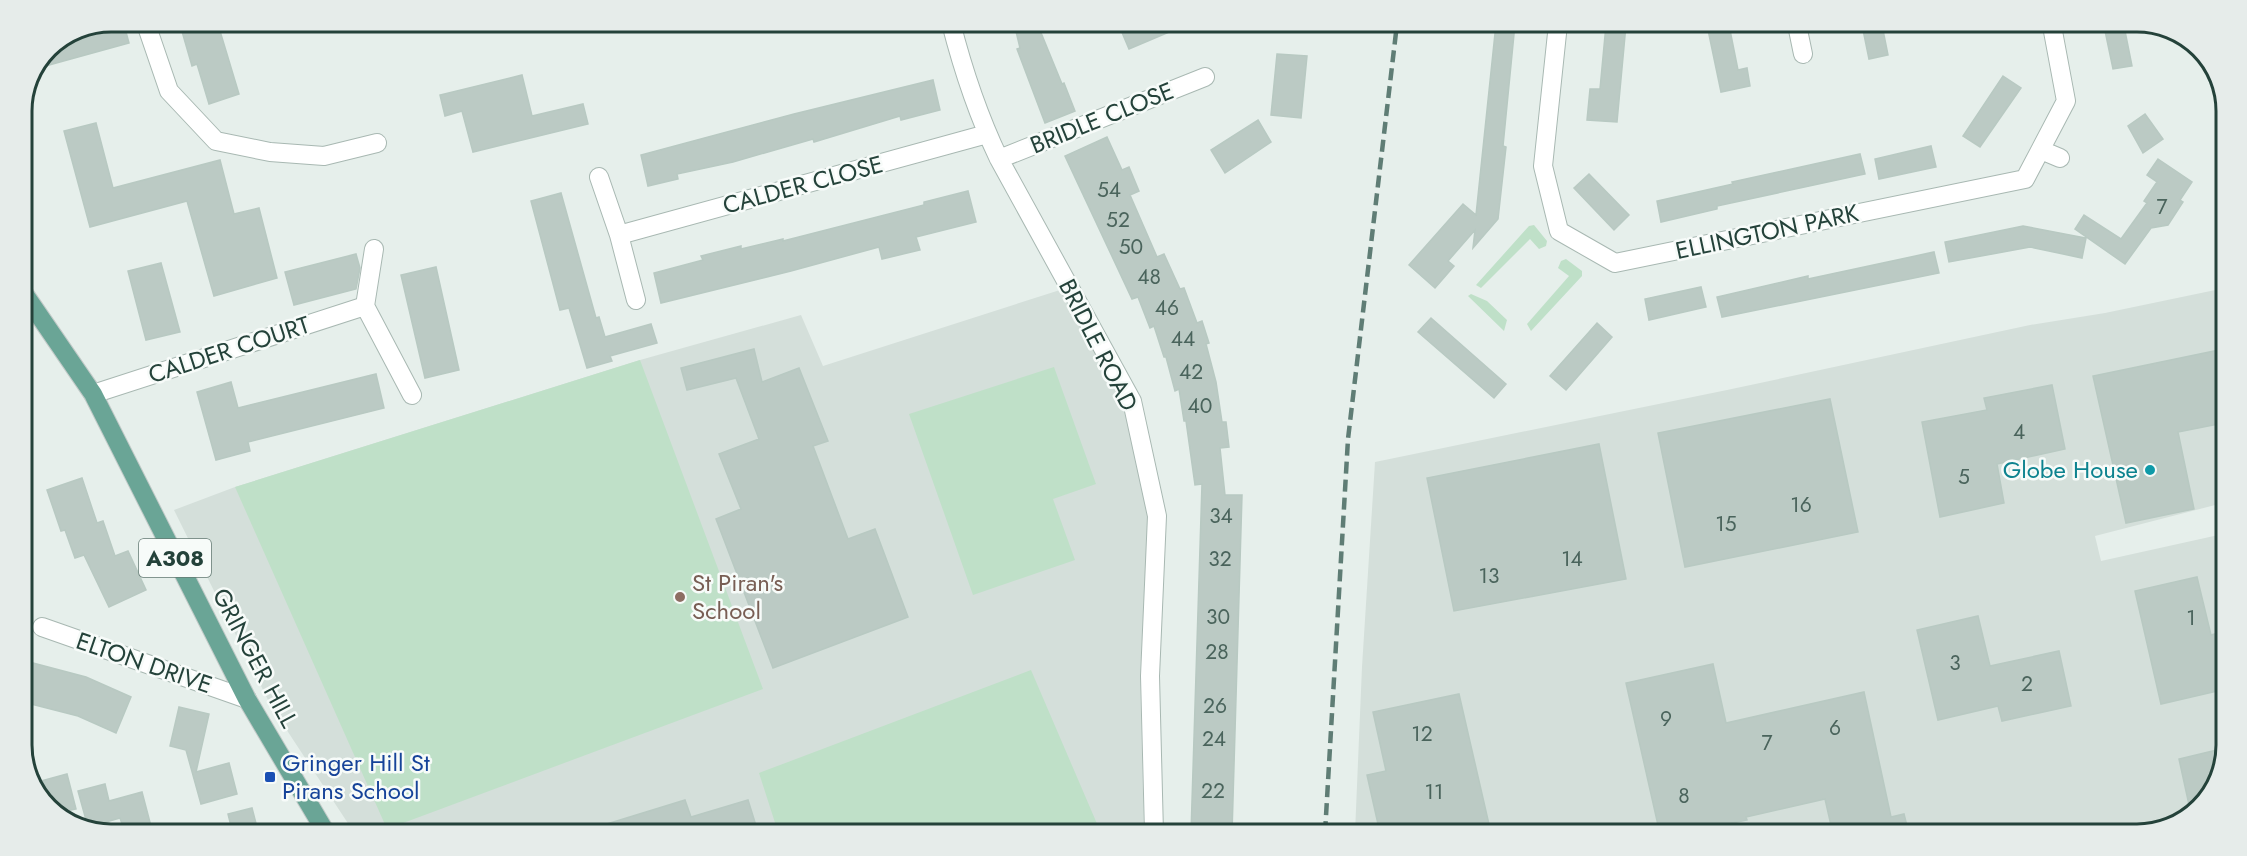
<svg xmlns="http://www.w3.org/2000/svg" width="2247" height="856" viewBox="0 0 2247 856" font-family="Jost,sans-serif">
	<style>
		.built { fill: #d4dfda }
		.green { fill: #bfe0c8 }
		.building { fill: #bbcac4; stroke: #b8c9c2; stroke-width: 1.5 }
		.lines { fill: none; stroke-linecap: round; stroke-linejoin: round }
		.street-casing { stroke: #a8b8b2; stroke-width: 20 }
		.primary-casing { stroke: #c2cac8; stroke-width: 20 }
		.street { stroke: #fff; stroke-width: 18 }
		.primary { stroke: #6aa596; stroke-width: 18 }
		.rail { stroke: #5f7d75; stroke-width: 4.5; stroke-dasharray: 12 6; stroke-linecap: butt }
		.culture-dot { fill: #0f9aa8; stroke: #f7fbf9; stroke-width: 2 }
		.education-dot { fill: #8d6e63; stroke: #f7fbf9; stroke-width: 2 }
		.transit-dot { fill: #1a4fb4; stroke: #f7fbf9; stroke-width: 2 }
		.labels { text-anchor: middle; stroke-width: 5; stroke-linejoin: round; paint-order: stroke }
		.number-label { font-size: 21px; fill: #4a645c }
		.shield { fill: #f7fbf9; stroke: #637a73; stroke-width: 1.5 }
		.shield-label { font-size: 22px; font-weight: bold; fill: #24423a }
		.street-label { font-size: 24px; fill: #24423a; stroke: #f7fbf9 }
		.culture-label { font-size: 24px; fill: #0d838f; stroke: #f7fbf9; text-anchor: end }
		.education-label { font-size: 24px; fill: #785e54; stroke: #f7fbf9; text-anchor: start }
		.transit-label { font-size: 24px; fill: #164399; stroke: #f7fbf9; text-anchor: start }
		.rim { fill: none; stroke: #24423a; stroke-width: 3 }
	</style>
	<rect width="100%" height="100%" fill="#e6efeb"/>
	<!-- built -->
	<path class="built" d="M 2225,288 L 2223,503 L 2095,536 L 2101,561 L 2223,534 L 2221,774 L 2186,820 L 2137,835 L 1355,833 L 1362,667 L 1375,462 L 1727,390 L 2030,325 L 2105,313 Z
		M 1060,290 L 1124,404 L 1148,517 L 1140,677 L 1144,833 L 353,831 L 271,706 L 174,510 L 235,487 L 640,360 L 801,315 L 823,366 Z"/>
	<!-- green -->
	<path class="green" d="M 1534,225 L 1547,241 L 1546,246 L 1539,249 L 1530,239 L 1481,288 L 1476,285 L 1529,226 Z
		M 1566,259 L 1582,271 L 1582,276 L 1531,331 L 1527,324 L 1569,276 L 1558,268 L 1561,261 Z
		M 1471,294 L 1487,301 L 1507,320 L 1504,331 L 1468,296 Z
		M 640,360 L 763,689 L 387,829 L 235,487 Z
		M 1054,367 L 1096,484 L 1053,499 L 1075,560 L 973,595 L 909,414 Z
		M 1031,670 L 1101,833 L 778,832 L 759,773 Z"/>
	<!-- building -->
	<path class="building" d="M 111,21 L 123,21 L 129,43 L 38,68 L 48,47 Z
		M 179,21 L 217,21 L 239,94 L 209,104 L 197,64 L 192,66 Z
		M 1014,23 L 1037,23 L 1062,84 L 1064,83 L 1075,111 L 1045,123 L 1017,49 L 1020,48 Z
		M 1118,23 L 1188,24 L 1129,49 Z
		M 1496,24 L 1515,24 L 1503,146 L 1506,147 L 1498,219 L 1473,248 L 1475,230 L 1448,261 L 1454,266 L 1435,288 L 1409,265 L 1463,204 L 1476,215 Z
		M 1606,25 L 1626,25 L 1617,122 L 1587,120 L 1590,89 L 1600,89 Z
		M 1707,25 L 1729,25 L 1738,70 L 1747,68 L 1750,86 L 1721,92 Z
		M 1862,25 L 1882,25 L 1888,55 L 1869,59 Z
		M 2104,26 L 2124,26 L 2132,66 L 2113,69 Z
		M 1277,54 L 1307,56 L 1301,118 L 1271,115 Z
		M 522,75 L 532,116 L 583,104 L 588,124 L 473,152 L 462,111 L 445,116 L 440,95 Z
		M 2003,76 L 2021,88 L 1980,147 L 1963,136 Z
		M 933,80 L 940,110 L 901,120 L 900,116 L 814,142 L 813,139 L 733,162 L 677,174 L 678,179 L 648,186 L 641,155 L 794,114 Z
		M 2145,114 L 2163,139 L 2143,153 L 2128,126 Z
		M 1258,120 L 1271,142 L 1225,173 L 1211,150 Z
		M 96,123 L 113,188 L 220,160 L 234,214 L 259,208 L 277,278 L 214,296 L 187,201 L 90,227 L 64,131 Z
		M 1107,137 L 1122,170 L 1129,167 L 1139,191 L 1130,195 L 1157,257 L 1164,254 L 1180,289 L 1184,288 L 1197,323 L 1202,321 L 1209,343 L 1206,344 L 1216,382 L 1222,422 L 1226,422 L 1229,447 L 1220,448 L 1225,495 L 1242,495 L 1232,833 L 1191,833 L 1202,484 L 1195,485 L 1186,421 L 1184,421 L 1179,389 L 1175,391 L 1166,357 L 1164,357 L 1154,326 L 1150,328 L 1138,297 L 1132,299 L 1065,156 Z
		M 1931,146 L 1936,167 L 1879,179 L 1875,159 Z
		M 1860,154 L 1865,174 L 1717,206 L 1717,209 L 1661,222 L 1657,201 L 1733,184 L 1732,182 Z
		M 2158,159 L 2192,182 L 2180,200 L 2183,202 L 2168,225 L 2151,228 L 2125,264 L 2075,229 L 2084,215 L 2121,239 L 2147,203 L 2144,201 L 2157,182 L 2147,175 Z
		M 1589,174 L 1629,215 L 1614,230 L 1574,188 Z
		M 968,191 L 976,222 L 916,237 L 920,250 L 882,259 L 879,247 L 791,271 L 661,303 L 654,273 L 703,260 L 701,256 L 741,246 L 741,249 L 783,239 L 783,241 L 924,205 L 924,202 Z
		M 561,193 L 596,318 L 599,317 L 605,337 L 651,324 L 657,343 L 610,356 L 612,361 L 587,368 L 569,308 L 560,310 L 531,201 Z
		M 2023,226 L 2086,238 L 2082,258 L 2030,247 L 1949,262 L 1945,242 Z
		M 1934,252 L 1939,273 L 1722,317 L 1717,297 L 1808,276 L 1808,279 Z
		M 356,254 L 360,268 L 356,289 L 294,305 L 285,272 Z
		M 161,263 L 180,332 L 146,340 L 128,271 Z
		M 436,267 L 459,370 L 425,378 L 401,275 Z
		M 1701,287 L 1706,307 L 1649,320 L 1645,299 Z
		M 1431,318 L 1506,384 L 1494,398 L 1418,332 Z
		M 1597,323 L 1612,337 L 1566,390 L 1550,376 Z
		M 754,349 L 762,382 L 799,368 L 828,441 L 813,446 L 848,539 L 875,529 L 908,617 L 773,668 L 716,519 L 741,509 L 719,454 L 759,439 L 736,378 L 687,390 L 681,368 Z
		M 2224,349 L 2224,423 L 2178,432 L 2194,509 L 2126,523 L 2093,376 Z
		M 376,374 L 384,408 L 248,442 L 250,451 L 216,460 L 197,392 L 231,382 L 238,408 Z
		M 2052,385 L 2065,449 L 1997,464 L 2004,503 L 1940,517 L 1922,422 L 1987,410 L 1984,398 Z
		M 1830,399 L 1858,532 L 1685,567 L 1658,433 Z
		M 1599,444 L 1626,579 L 1454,611 L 1427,478 Z
		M 82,478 L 97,523 L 103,521 L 115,556 L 128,551 L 146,590 L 109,607 L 84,555 L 75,558 L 65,530 L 61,531 L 47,490 Z
		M 2197,577 L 2211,635 L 2222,632 L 2222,690 L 2161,704 L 2135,591 Z
		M 1978,616 L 1990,666 L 2059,651 L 2071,706 L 2002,721 L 1998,706 L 1938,720 L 1917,630 Z
		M 33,663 L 86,677 L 131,697 L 116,733 L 78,716 L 23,702 Z
		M 1713,664 L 1726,723 L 1864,692 L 1891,817 L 1904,814 L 1909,834 L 1833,834 L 1825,799 L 1746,817 L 1747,820 L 1681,834 L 1660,834 L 1626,683 Z
		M 1459,694 L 1491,833 L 1380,833 L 1367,775 L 1386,771 L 1373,712 Z
		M 179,707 L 209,714 L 196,772 L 229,763 L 237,794 L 201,804 L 186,750 L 170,746 Z
		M 2221,749 L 2221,774 L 2191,814 L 2179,759 Z
		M 67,774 L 76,809 L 58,813 L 47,805 L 41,781 Z
		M 105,784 L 109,801 L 142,792 L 152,830 L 124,830 L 120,818 L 88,827 L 78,791 Z
		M 685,800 L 691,817 L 748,800 L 758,832 L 598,831 L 597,827 Z
		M 252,808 L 258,831 L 232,830 L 228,814 Z"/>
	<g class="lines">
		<defs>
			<path id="street" d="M 145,21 L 169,91 L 216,141 L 270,152 L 324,156 L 377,143
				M 951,23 C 963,70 978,115 999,159 L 1132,401 L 1157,516 L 1150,676 L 1154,833
				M 1558,24 L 1543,166 L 1559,231 L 1615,263 L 2025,179 L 2066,101 L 2052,26
				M 1797,25 L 1803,54
				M 2041,150 L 2060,158
				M 999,159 L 1205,77
				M 599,177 L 619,235 L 987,134
				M 619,235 L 636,300
				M 365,306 L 374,249
				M 93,394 L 365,306 L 412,395
				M 42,627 L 247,699"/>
			<path id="primary" d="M 21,289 L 93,394 L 247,699 L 325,831"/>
		</defs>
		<!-- street casing -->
		<use href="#street" class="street-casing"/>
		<!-- primary casing -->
		<use href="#primary" class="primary-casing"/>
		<!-- street -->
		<use href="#street" class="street"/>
		<!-- primary -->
		<use href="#primary" class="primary"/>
		<!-- rail -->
		<path class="rail" d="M 1325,833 L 1348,439 L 1397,24"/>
	</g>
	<!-- markers -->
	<circle class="culture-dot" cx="2150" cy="470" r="6"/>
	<circle class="education-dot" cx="680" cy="597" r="6"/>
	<rect class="transit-dot" x="264" y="771" width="12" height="12" rx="3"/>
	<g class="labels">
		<!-- number labels -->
		<g class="number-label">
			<text x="1109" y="197">54</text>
			<text x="2162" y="214">7</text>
			<text x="1118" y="227">52</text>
			<text x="1131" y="254">50</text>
			<text x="1149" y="284">48</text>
			<text x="1167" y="315">46</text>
			<text x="1183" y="346">44</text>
			<text x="1191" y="379">42</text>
			<text x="1200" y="413">40</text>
			<text x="2019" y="439">4</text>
			<text x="1964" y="484">5</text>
			<text x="1801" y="512">16</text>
			<text x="1221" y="523">34</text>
			<text x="1726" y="531">15</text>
			<text x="1220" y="566">32</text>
			<text x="1572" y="566">14</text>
			<text x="1489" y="583">13</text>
			<text x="1218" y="624">30</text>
			<text x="2191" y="625">1</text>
			<text x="1217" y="659">28</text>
			<text x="1955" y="670">3</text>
			<text x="2027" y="691">2</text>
			<text x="1215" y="713">26</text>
			<text x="1666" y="726">9</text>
			<text x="1835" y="735">6</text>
			<text x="1422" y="741">12</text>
			<text x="1214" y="746">24</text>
			<text x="1767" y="750">7</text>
			<text x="1213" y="798">22</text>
			<text x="1434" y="799">11</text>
			<text x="1684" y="803">8</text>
		</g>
		<!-- shield labels -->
		<rect class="shield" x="139" y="539" width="72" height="38" rx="4.5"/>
		<g class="shield-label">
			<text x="175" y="566">A308</text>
		</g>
		<!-- street labels -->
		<g class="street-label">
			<text transform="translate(1102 118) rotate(-22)" y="8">BRIDLE CLOSE</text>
			<text transform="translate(803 185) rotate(-15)" y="8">CALDER CLOSE</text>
			<text transform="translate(1767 232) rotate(-12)" y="8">ELLINGTON PARK</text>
			<text transform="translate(1098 345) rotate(63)" y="8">BRIDLE ROAD</text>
			<text transform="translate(229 350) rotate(-18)" y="8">CALDER COURT</text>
			<text transform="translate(255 658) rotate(62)" y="8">GRINGER HILL</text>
			<text transform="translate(144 663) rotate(19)" y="8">ELTON DRIVE</text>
		</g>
		<!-- culture labels -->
		<g class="culture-label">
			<text x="2138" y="478">Globe House</text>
		</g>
		<!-- education labels -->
		<g class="education-label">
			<text x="692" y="591">St Piran's<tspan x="692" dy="28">School</tspan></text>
		</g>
		<!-- transit labels -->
		<g class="transit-label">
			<text x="282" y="771">Gringer Hill St<tspan x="282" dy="28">Pirans School</tspan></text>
		</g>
	</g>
	<!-- crop -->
	<path d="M0 0H2247V856H0ZM111 32H2137A79 79 0 0 1 2216 111V745A79 79 0 0 1 2137 824H111A79 79 0 0 1 32 745V111A79 79 0 0 1 111 32Z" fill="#e6ecea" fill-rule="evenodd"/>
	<path class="rim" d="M111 32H2137A79 79 0 0 1 2216 111V745A79 79 0 0 1 2137 824H111A79 79 0 0 1 32 745V111A79 79 0 0 1 111 32Z"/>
</svg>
